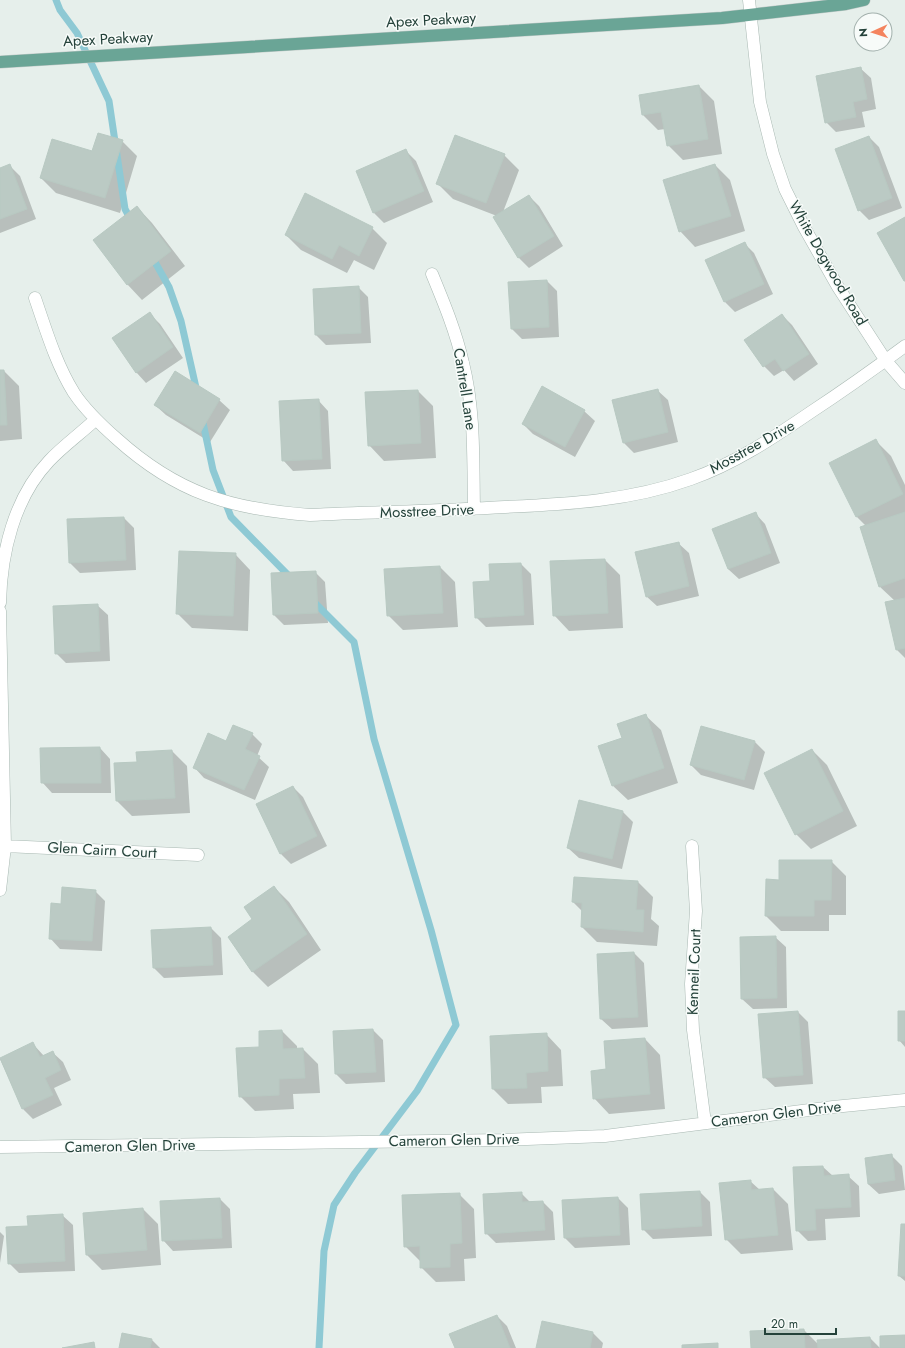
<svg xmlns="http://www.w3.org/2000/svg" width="905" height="1348" viewBox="0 0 905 1348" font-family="Jost,sans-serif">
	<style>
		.shadow { fill: #0003 }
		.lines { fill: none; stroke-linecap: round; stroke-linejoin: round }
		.stream { stroke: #8ec9d4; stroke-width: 7 }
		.building { fill: #bbcac4; stroke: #b8c9c2 }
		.minor-casing { stroke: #a8b8b2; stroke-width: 13 }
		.major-casing { stroke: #c2cac8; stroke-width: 13 }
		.minor { stroke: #fff; stroke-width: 12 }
		.major { stroke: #6aa596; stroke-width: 12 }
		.labels { text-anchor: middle; stroke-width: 3; stroke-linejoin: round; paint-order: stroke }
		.street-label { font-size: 15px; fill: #24423a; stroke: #f7fbf9 }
	</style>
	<rect width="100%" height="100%" fill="#e6efeb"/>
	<!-- shadow -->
	<path class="shadow" d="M 860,68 L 871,78 L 876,109 L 862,112 L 865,127 L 836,132 L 826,122 Z
		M 699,86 L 714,101 L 722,154 L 683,160 L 668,145 L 665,129 L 658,130 L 643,115 Z
		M 869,137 L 879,147 L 902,208 L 869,220 L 859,210 Z
		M 122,141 L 137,156 L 120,213 L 56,193 L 41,178 L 93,153 Z
		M 406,151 L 416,161 L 433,202 L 384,223 L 374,213 L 357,172 Z
		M 504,155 L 519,170 L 503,212 L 529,196 L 539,206 L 563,246 L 529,268 L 519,258 L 497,216 L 453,199 L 437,183 Z
		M 715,165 L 730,180 L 745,231 L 695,247 L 680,231 Z
		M 10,166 L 20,176 L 36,219 L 0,233 L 0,169 Z
		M 137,207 L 152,223 L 185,266 L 142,300 L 127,284 Z
		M 372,228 L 387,243 L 374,270 L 354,260 L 347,273 L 301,250 L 286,235 Z
		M 744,243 L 754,253 L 773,294 L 735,312 L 725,302 L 706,260 Z
		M 547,281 L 557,291 L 559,337 L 522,339 L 512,329 Z
		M 358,287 L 368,297 L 371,343 L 326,345 L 316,335 Z
		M 150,314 L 160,324 L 183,358 L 146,383 L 136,372 Z
		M 782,315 L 792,325 L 818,364 L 794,381 L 784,370 L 774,376 L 764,366 Z
		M 0,371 L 4,371 L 19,386 L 22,439 L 0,441 Z
		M 175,373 L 219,400 L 230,410 L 210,442 L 166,415 L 155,405 Z
		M 657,390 L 668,400 L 678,442 L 634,453 L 624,443 Z
		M 418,391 L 433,406 L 436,458 L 384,461 L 369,445 Z
		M 318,400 L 328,411 L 331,469 L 293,471 L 283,460 Z
		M 584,411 L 595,421 L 575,457 L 533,434 L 523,424 Z
		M 876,441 L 891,456 L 905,485 L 905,658 L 897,650 L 886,603 L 895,601 L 879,586 L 866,526 L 856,516 Z
		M 755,513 L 765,524 L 780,563 L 739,579 L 728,569 Z
		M 124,518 L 134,528 L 136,570 L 80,573 L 70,563 Z
		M 678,543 L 689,553 L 699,596 L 657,606 L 646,596 Z
		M 235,554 L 250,570 L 248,631 L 192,628 L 177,613 Z
		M 605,560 L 620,575 L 623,628 L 569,631 L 554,615 Z
		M 521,564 L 531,574 L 534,625 L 486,627 L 476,617 L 491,582 Z
		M 440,567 L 455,582 L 458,627 L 403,630 L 388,615 L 385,570 Z
		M 315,572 L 325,582 L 328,623 L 284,625 L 274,615 Z
		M 97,605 L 108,615 L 110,661 L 66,663 L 56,653 Z
		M 645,715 L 661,730 L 678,783 L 628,800 L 612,785 L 623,738 Z
		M 702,727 L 755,742 L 765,752 L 754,790 L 701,775 L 691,765 Z
		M 252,734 L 262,744 L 257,756 L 269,767 L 255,800 L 204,778 L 194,767 L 227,742 Z
		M 100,748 L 110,759 L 111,793 L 52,793 L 42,782 L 41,749 Z
		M 812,750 L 827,765 L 857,826 L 811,849 L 796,834 Z
		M 172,751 L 187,766 L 190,813 L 132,816 L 117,801 L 138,763 Z
		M 293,787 L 303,797 L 327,846 L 291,864 L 281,854 L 258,805 Z
		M 623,812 L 633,822 L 622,869 L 579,858 L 568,848 Z
		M 831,861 L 846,876 L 846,915 L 829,915 L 829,931 L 781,931 L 766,916 L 780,881 Z
		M 638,882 L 653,897 L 651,919 L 659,926 L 657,946 L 597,942 L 582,927 L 583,912 L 573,902 Z
		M 274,887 L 289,902 L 321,950 L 268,987 L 253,972 L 229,937 L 254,920 Z
		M 95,891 L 105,901 L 102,951 L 60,949 L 50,938 L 62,905 Z
		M 211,928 L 221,938 L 223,975 L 164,978 L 154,968 Z
		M 775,937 L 786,947 L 787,1008 L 753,1009 L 742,999 Z
		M 634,953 L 644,963 L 648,1027 L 612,1029 L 601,1019 L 598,955 Z
		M 798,1012 L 808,1022 L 813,1084 L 775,1087 L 764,1077 Z
		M 905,1012 L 905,1047 L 899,1040 Z
		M 373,1030 L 383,1040 L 385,1082 L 346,1084 L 336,1074 Z
		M 282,1031 L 297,1046 L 297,1049 L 303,1049 L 318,1064 L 320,1093 L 293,1094 L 294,1109 L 255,1111 L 240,1096 L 261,1048 Z
		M 546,1034 L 561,1050 L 563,1086 L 541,1087 L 542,1103 L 508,1104 L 493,1089 Z
		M 645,1039 L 660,1055 L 665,1109 L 609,1114 L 594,1098 L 607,1070 Z
		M 33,1044 L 44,1056 L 52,1052 L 63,1062 L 71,1080 L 54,1088 L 62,1105 L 33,1119 L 23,1109 L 0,1059 Z
		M 892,1156 L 902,1166 L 905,1190 L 879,1194 L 868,1184 Z
		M 823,1167 L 833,1176 L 848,1176 L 859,1186 L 860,1217 L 825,1219 L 826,1240 L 808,1241 L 797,1230 Z
		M 750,1181 L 760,1190 L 773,1189 L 788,1204 L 793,1250 L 741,1254 L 726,1239 Z
		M 700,1192 L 710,1202 L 712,1236 L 653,1239 L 643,1229 L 642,1195 Z
		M 521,1193 L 531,1203 L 543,1202 L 553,1212 L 555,1240 L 496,1243 L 486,1233 Z
		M 459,1194 L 474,1209 L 476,1258 L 464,1259 L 465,1281 L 436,1282 L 421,1267 L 421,1262 L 405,1246 Z
		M 618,1198 L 628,1208 L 630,1245 L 575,1248 L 565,1238 Z
		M 220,1199 L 230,1209 L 232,1248 L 173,1251 L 163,1240 Z
		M 143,1209 L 158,1224 L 161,1265 L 102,1270 L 87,1255 Z
		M 62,1215 L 73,1225 L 75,1271 L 19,1273 L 9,1263 L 29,1227 Z
		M 905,1225 L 905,1281 L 899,1276 Z
		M 0,1232 L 4,1236 L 0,1263 Z
		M 497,1316 L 507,1326 L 516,1348 L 456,1348 Z
		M 804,1330 L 818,1344 L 870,1338 L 880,1348 L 752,1348 Z
		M 593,1333 L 603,1343 L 602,1348 L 537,1348 Z
		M 152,1340 L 160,1348 L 120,1348 Z"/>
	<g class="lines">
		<!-- stream -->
		<path class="stream" d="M 56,0 L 60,10 L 77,33 L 109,101 L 125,209 L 132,222
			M 151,255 L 169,287 L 181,321 L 197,392
			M 202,418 L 213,470 L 231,517 L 291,578
			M 311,599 L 354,642 L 374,739 L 431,930 L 456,1025 L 417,1091 L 355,1173 L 334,1205 L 324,1251 L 319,1348"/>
	</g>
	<!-- building -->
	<path class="building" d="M 861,67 L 867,99 L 853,102 L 856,117 L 825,123 L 816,76 Z
		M 699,85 L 708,139 L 667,146 L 661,112 L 642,115 L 639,95 Z
		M 98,133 L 123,140 L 105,198 L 40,178 L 52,139 L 92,151 Z
		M 455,135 L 505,154 L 486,203 L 436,184 Z
		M 869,136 L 892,198 L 858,211 L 835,149 Z
		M 406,149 L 424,191 L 373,213 L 356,171 Z
		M 10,164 L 27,209 L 0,219 L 0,168 Z
		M 715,164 L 731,216 L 679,232 L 663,180 Z
		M 305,193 L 373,227 L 359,256 L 339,245 L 332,259 L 285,235 Z
		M 529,195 L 554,236 L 518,258 L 493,217 Z
		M 137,206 L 171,251 L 127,285 L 93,240 Z
		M 905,217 L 905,281 L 904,281 L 877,233 Z
		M 745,242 L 764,284 L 724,302 L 705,260 Z
		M 547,280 L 549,327 L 511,329 L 508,282 Z
		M 359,286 L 361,333 L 315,335 L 313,289 Z
		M 150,312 L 173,347 L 136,373 L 112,338 Z
		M 782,314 L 809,354 L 783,371 L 775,359 L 763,367 L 744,340 Z
		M 0,370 L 4,370 L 7,425 L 0,425 Z
		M 175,371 L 220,399 L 200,433 L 154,405 Z
		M 542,386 L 585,410 L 565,447 L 522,424 Z
		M 658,389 L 668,432 L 623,443 L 612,400 Z
		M 418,390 L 421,443 L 368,446 L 365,392 Z
		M 319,399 L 322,459 L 282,461 L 279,401 Z
		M 876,439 L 903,494 L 856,517 L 829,463 Z
		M 756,512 L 771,553 L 728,569 L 712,529 Z
		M 905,512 L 905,578 L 879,587 L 860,527 Z
		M 124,517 L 126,560 L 69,563 L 67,519 Z
		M 679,542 L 689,586 L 646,597 L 635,552 Z
		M 179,551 L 236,553 L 233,616 L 176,614 Z
		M 605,559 L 608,613 L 553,616 L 550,561 Z
		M 521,563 L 524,615 L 475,618 L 473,582 L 490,581 L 489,564 Z
		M 440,566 L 443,613 L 387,616 L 384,569 Z
		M 316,571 L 318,613 L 273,615 L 271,573 Z
		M 905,598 L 905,648 L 896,650 L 885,602 Z
		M 98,604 L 100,651 L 55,654 L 53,606 Z
		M 646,714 L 664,768 L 612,786 L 598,746 L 622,738 L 617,724 Z
		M 233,725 L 253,733 L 245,749 L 260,756 L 244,790 L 193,768 L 208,733 L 226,741 Z
		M 701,726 L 755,741 L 744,780 L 690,765 Z
		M 100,747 L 101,783 L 41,783 L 40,748 Z
		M 812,749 L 843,811 L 795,835 L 764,773 Z
		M 172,750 L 175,798 L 116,801 L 114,763 L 137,762 L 136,752 Z
		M 293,786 L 317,836 L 280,854 L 256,804 Z
		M 579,800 L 623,811 L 612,859 L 567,848 Z
		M 779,860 L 832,860 L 831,900 L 814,900 L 814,916 L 765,916 L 766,879 L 779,880 Z
		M 574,877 L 638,881 L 636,910 L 644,910 L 643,932 L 581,927 L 582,903 L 572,902 Z
		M 274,886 L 307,934 L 252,972 L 228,937 L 252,919 L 244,907 Z
		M 62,887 L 96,890 L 92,941 L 49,939 L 51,903 L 61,904 Z
		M 211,927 L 213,965 L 153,968 L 151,930 Z
		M 776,936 L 777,998 L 741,999 L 740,937 Z
		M 634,952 L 638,1017 L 600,1019 L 597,954 Z
		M 798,1011 L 803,1075 L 763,1078 L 758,1014 Z
		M 898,1011 L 905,1011 L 905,1041 L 898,1041 Z
		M 373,1029 L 376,1072 L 335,1074 L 333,1031 Z
		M 282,1030 L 283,1049 L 303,1048 L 305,1078 L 279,1079 L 279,1095 L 239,1097 L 236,1048 L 259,1047 L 259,1031 Z
		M 547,1033 L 548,1071 L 526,1073 L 527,1088 L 492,1089 L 490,1036 Z
		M 645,1038 L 650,1094 L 593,1099 L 591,1071 L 606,1069 L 604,1041 Z
		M 33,1042 L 40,1057 L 53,1051 L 61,1070 L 45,1078 L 53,1095 L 22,1109 L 0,1058 Z
		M 892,1154 L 895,1180 L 868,1184 L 865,1158 Z
		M 823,1166 L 824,1176 L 849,1174 L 851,1207 L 815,1209 L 816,1230 L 796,1231 L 793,1167 Z
		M 751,1180 L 751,1190 L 773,1188 L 778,1235 L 725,1240 L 719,1183 Z
		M 700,1191 L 702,1226 L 642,1230 L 640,1194 Z
		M 522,1192 L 522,1202 L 543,1201 L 545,1230 L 485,1234 L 483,1194 Z
		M 460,1193 L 462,1243 L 450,1244 L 450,1267 L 420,1268 L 420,1246 L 404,1247 L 402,1195 Z
		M 618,1197 L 620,1235 L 564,1238 L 562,1200 Z
		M 220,1198 L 222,1238 L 162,1241 L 160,1201 Z
		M 143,1208 L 147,1250 L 86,1255 L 83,1213 Z
		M 63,1214 L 65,1261 L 8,1264 L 6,1227 L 28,1226 L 27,1216 Z
		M 901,1224 L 905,1224 L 905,1276 L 898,1276 Z
		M 497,1315 L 510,1348 L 455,1348 L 449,1334 Z
		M 542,1321 L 593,1332 L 590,1348 L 536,1348 Z
		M 804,1329 L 805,1348 L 751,1348 L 750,1331 Z
		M 122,1333 L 152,1339 L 150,1348 L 119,1348 Z
		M 905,1335 L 905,1348 L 880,1348 L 880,1336 Z
		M 870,1337 L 871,1348 L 818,1348 L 817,1340 Z
		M 94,1342 L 95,1348 L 62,1348 Z
		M 718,1343 L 718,1348 L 682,1348 L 682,1345 Z"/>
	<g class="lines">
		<defs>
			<path id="minor" d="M 749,0 L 760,102 L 773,154 L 785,189 L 804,227 L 838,287 L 886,361 L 905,383
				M 432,274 C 444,303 456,332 463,363 C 475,411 473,460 474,509
				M 35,298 C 46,330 56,364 74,393 C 86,411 101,425 117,439 C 177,493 230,509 310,515 C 375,512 440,511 505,507 C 568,504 630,501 691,479 C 734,464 773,438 811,412 C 843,391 874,369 905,346
				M 0,603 C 1,553 14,498 49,461 C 63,446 80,434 95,420
				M 0,611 L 5,846 L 0,890
				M 5,846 L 198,855
				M 692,846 L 696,911 L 691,984 L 693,1030 L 705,1123
				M 0,1147 L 503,1140 L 605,1136 L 833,1107 L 905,1100"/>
			<path id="major" d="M 0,62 L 722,18 L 846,4 L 864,0"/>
		</defs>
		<!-- minor casing -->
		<use href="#minor" class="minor-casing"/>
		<!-- major casing -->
		<use href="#major" class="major-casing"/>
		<!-- minor -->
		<use href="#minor" class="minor"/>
		<!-- major -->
		<use href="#major" class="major"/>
	</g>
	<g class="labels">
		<!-- street labels -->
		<g class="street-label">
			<text transform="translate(431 20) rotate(-3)" y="5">Apex Peakway</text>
			<text transform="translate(108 39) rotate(-3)" y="5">Apex Peakway</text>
			<text transform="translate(828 263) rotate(60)" y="5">White Dogwood Road</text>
			<text transform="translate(465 389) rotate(81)" y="5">Cantrell Lane</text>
			<text transform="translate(752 447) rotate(-29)" y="5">Mosstree Drive</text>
			<text transform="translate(427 511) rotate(-2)" y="5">Mosstree Drive</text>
			<text transform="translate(102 850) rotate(3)" y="5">Glen Cairn Court</text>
			<text transform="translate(694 972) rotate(-88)" y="5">Kenneil Court</text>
			<text transform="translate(776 1114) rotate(-7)" y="5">Cameron Glen Drive</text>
			<text transform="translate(454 1140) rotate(-1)" y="5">Cameron Glen Drive</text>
			<text transform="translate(130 1146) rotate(-1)" y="5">Cameron Glen Drive</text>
		</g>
	</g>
	<!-- north arrow -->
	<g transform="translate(873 32) rotate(267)"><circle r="19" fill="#f7fbf9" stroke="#a3b1ad"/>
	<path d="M0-3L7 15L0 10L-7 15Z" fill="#f4845f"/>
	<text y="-6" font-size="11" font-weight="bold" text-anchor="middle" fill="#24423a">N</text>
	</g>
	<!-- scale -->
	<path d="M765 1328v6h71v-6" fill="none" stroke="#24423a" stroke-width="2"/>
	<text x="771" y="1328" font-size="12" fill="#24423a" stroke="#f7fbf9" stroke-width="3" paint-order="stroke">20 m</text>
</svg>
